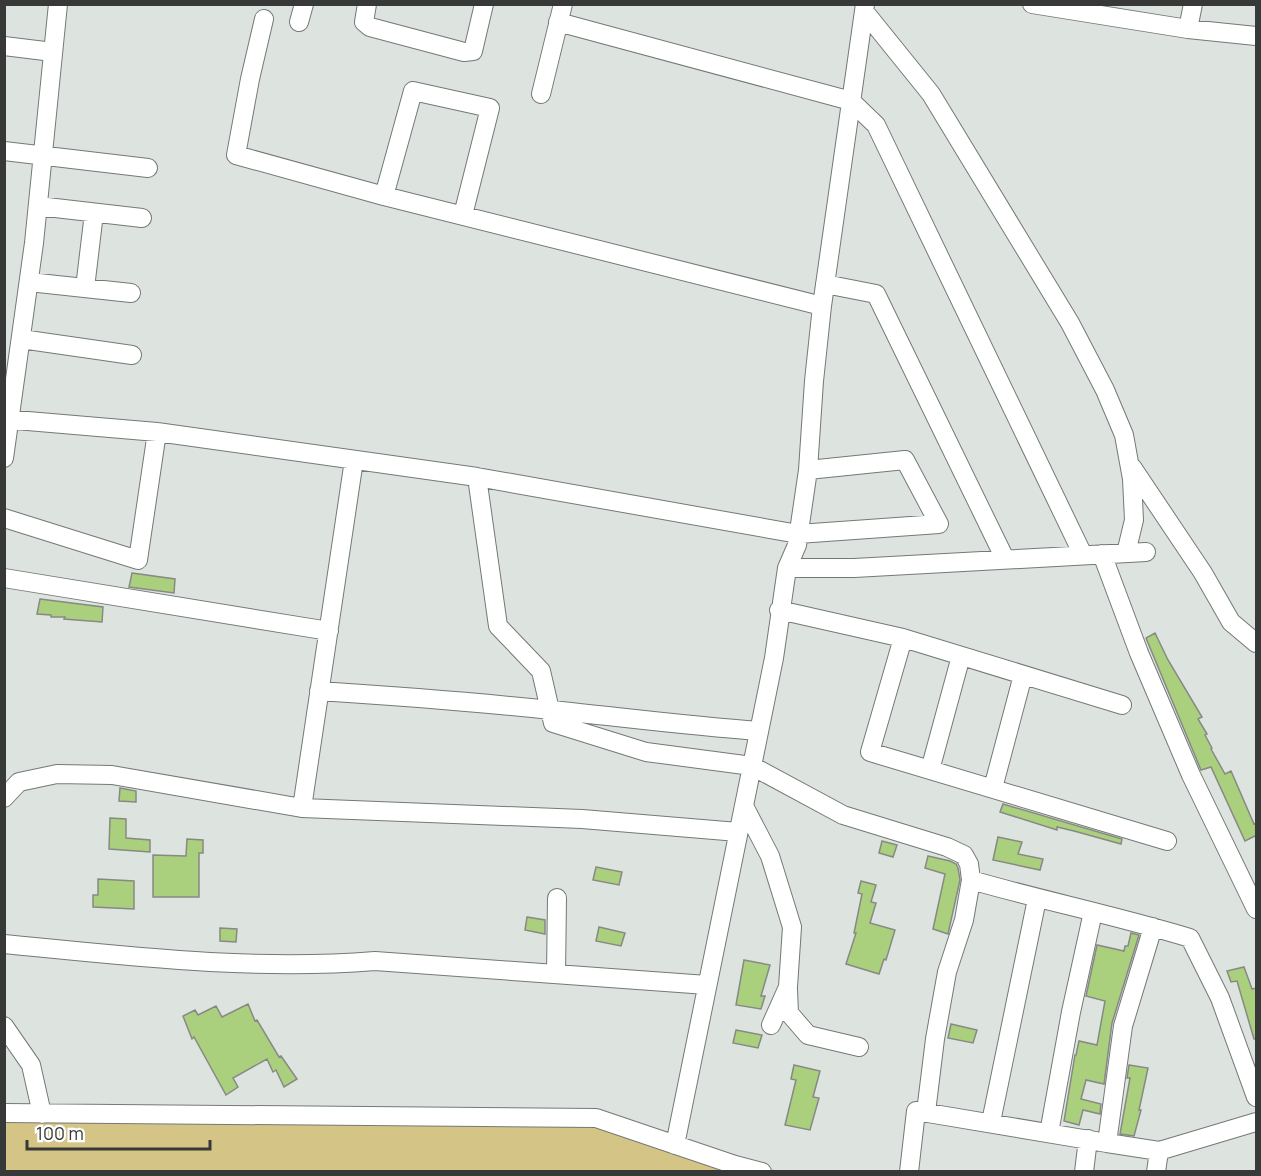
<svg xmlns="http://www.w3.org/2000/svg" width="1261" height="1176" viewBox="0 0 1261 1176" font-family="Manrope,sans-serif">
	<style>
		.green { fill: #d4c587 }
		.building { fill: #abd07d; stroke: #878984; stroke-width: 1.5 }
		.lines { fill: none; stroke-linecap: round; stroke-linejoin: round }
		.minor-casing { stroke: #747976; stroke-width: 20 }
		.minor { stroke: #fff; stroke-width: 18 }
	</style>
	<rect width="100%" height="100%" fill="#dde3df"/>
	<!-- green -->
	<path class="green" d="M 5,1113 L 596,1118 L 675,1145 L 779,1171 L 5,1172 Z"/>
	<!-- building -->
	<path class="building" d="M 132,573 L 175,579 L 174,593 L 129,587 Z
		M 40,599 L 103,607 L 102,622 L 64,619 L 65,617 L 51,617 L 51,615 L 37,614 Z
		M 1155,633 L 1168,660 L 1202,717 L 1198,719 L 1207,734 L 1205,735 L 1212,748 L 1211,749 L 1225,774 L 1231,771 L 1254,824 L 1257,823 L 1257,835 L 1245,841 L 1211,767 L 1201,770 L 1146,638 Z
		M 120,788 L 136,791 L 136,802 L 119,801 Z
		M 1003,804 L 1122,839 L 1121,844 L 1074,831 L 1057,827 L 1057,830 L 1016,817 L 1000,812 Z
		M 110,818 L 126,819 L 126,838 L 150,840 L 150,852 L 109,849 Z
		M 998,837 L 1022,842 L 1018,854 L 1043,859 L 1040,870 L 993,860 Z
		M 187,839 L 203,840 L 203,853 L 199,853 L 199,897 L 153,897 L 153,855 L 186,856 Z
		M 882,841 L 897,845 L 893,857 L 879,853 Z
		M 928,856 L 950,861 L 956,864 L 958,868 L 960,880 L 948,934 L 933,929 L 945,874 L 925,868 Z
		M 596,867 L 622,872 L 619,885 L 593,880 Z
		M 98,879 L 134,881 L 134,909 L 93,907 L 93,895 L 98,895 Z
		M 861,881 L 876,885 L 871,902 L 876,903 L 870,923 L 895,930 L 886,960 L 884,959 L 879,974 L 846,964 L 856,933 L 854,933 L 862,894 L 858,893 Z
		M 527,917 L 545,920 L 545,934 L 525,930 Z
		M 599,927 L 625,933 L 621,946 L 596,941 Z
		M 220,928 L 237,929 L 236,942 L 220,941 Z
		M 1131,933 L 1139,935 L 1112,1023 L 1104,1084 L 1086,1080 L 1081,1099 L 1101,1104 L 1100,1114 L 1083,1110 L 1079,1125 L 1064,1121 L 1075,1055 L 1076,1055 L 1079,1041 L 1097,1045 L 1105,1001 L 1086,996 L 1097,945 L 1124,951 L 1125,946 L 1128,946 Z
		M 744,960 L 770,965 L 761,996 L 765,996 L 761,1009 L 736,1005 Z
		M 1244,967 L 1252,989 L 1257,988 L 1257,1039 L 1254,1039 L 1237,981 L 1231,982 L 1227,971 Z
		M 248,1004 L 255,1021 L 257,1020 L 279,1057 L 281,1056 L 297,1079 L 284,1087 L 276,1070 L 273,1072 L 267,1059 L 233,1078 L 238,1087 L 226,1095 L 194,1037 L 192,1039 L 183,1016 L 195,1010 L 198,1015 L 216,1006 L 222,1017 Z
		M 951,1024 L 977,1030 L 973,1043 L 948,1038 Z
		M 736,1030 L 762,1035 L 758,1048 L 733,1043 Z
		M 794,1065 L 820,1071 L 813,1097 L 819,1098 L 810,1130 L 785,1125 L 796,1080 L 791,1079 Z
		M 1129,1065 L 1148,1068 L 1139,1110 L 1141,1110 L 1134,1136 L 1120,1134 L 1130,1078 L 1127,1078 Z"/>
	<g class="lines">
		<defs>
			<path id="minor" d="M 367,4 L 364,22 L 370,27 L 464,52 L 473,51 L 484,4
				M 1032,4 L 1188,29 L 1256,36
				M 864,11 L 931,94 L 1070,323 L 1105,390 L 1124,435 L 1132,479 L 1134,520 L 1126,553
				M 264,19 L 250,79 L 236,155 L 384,196 L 822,306
				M 299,22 L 304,4
				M 558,22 L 851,101 L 876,125 L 1083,555
				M 1188,29 L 1193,4
				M 4,46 L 53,52
				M 541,94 L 563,4
				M 4,151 L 148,168
				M 384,196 L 413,91 L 490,108 L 463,215
				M 38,206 L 142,218
				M 29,282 L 131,293
				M 825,284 L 876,294 L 1005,559
				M 85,288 L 94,213
				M 21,339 L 132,355
				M 4,419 L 157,432 L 477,477 L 798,534 L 939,524 L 905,460 L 808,470
				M 4,458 L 34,243 L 58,4
				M 1132,467 L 1203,573 L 1231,622 L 1256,643
				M 477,477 L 498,626 L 541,671 L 553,723 L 646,752 L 752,766 L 843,815 L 947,847 L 964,855 L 969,864 L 971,880 L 964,920 L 947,972 L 935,1039 L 926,1112
				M 4,518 L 138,560 L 157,432
				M 1102,554 L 1139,653 L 1191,775 L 1256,909
				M 787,568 L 854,568 L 1146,552
				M 4,578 L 329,631
				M 779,610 L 903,638 L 1122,705
				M 903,638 L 870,752 L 1167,841
				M 319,691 C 397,696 474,702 551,710 C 620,717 689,726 759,731
				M 930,770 L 961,656
				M 993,788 L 1023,675
				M 4,798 L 19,782 L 57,774 L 112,775 L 302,808 L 582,819 L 738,832
				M 744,806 L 770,856 L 792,927 L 788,987 L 771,1025
				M 302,808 L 354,460
				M 971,880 C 1044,901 1118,916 1190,938 L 1220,998 L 1256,1097
				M 1153,927 L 1123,1026 L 1107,1143 L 1159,1151
				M 4,944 C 128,956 251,971 375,961 L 707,985
				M 556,974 L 557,898
				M 788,989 L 789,1013 L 808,1035 L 859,1047
				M 4,1026 L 31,1065 L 42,1114
				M 4,1113 L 596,1118 L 735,1165 L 762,1172
				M 991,1122 L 1037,899
				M 1049,1133 L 1071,1012 L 1093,912
				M 675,1145 L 774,658 L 787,568 L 797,545 L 808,470 L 814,381 L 822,306 L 865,4
				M 909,1172 L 916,1111 L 1107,1143
				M 1084,1172 L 1088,1139
				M 1156,1172 L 1159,1151 L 1256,1122"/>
		</defs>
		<!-- minor casing -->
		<use href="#minor" class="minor-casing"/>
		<!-- minor -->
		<use href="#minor" class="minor"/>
	</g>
	<!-- border -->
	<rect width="1261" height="1176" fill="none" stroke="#373938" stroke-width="12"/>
	<!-- scale -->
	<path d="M27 1140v9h183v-9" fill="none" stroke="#373938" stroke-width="3"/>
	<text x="36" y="1140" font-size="18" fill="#373938" stroke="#ffffff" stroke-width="4.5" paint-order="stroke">100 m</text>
</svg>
